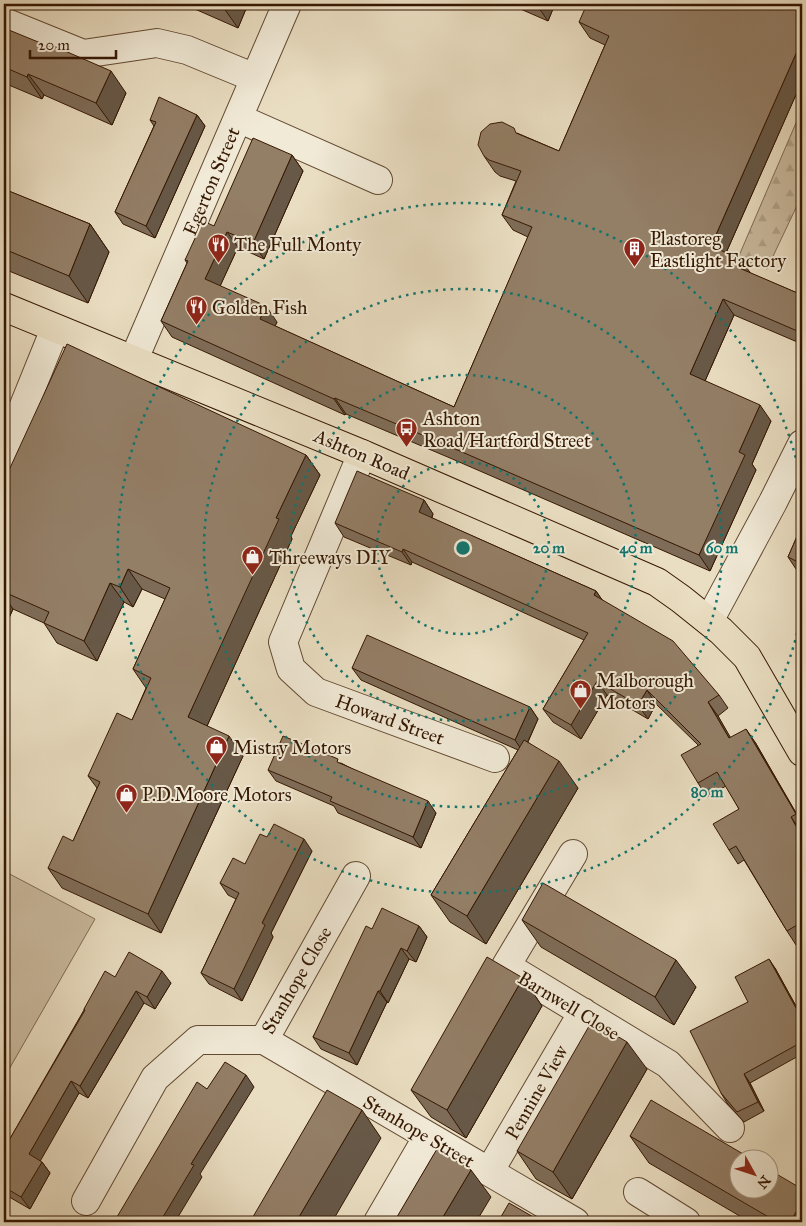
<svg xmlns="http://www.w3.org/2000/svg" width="806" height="1226" viewBox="0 0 806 1226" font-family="'IM FELL Great Primer',serif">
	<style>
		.green { fill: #cbbca1; stroke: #806a52 }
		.forest { fill: url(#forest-firs); stroke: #806a52 }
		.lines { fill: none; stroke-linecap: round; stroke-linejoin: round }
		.minor-casing { stroke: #624932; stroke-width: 30 }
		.highway-casing { stroke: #351702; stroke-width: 30 }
		.minor { stroke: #f1ead7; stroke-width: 28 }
		.highway { stroke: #eadec2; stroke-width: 28 }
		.wall { fill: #7e6c58; stroke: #351702 }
		.shaded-wall { fill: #675847; stroke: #351702 }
		.building { fill: #937e66; stroke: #351702 }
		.ring { fill: none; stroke: #0f766e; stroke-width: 2.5; stroke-dasharray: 2.5 5 }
		.labels { text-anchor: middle; stroke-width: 4; stroke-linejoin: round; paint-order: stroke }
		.street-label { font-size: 19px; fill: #351702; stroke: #f1ead7 }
		.poi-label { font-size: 19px; fill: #351702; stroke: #f1ead7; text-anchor: start }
		.centre { fill: #0f766e; stroke: #f1ead7; stroke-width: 2.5 }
		.ring-label { font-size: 15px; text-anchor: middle; font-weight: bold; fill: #0f766e; stroke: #f1ead7; stroke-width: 4; stroke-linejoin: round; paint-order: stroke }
	</style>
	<defs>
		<pattern id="forest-firs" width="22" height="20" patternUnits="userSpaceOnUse" patternTransform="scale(1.25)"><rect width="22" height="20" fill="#cbbca1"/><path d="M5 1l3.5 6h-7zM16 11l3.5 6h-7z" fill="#afa189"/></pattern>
	</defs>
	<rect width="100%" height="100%" fill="#eadec2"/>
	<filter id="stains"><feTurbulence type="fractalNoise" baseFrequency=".004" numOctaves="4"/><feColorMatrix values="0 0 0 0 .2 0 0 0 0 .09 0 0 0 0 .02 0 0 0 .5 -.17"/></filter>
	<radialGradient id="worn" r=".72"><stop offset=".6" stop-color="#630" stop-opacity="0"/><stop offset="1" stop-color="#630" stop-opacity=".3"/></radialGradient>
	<!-- green -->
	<path class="green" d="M 4,871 L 95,919 L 4,1078 Z"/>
	<!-- forest -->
	<path class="forest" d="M 802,109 L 802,195 L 767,269 L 738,258 Z"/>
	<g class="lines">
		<defs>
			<path id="minor" d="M 4,22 L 83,54 L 157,43 L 187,50 L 255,78
				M 238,118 L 378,180
				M 134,359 L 287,4
				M 362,454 L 283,642 L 291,669 L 316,692 L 495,758
				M 4,455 L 55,329
				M 709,621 L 773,502 L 802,444
				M 573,854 L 506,966 L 668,1064 L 730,1128
				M 264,1040 L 575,1222
				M 489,1172 L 583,1012
				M 638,1192 L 686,1222
				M 86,1201 L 155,1078 L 198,1040 L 264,1040 L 356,876
				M 378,1222 L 428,1136"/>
			<path id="highway" d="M 4,307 L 362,454 L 657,582 L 681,599 L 721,631 L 747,657 L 802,752"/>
		</defs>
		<!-- minor casing -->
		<use href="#minor" class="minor-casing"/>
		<!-- highway casing -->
		<use href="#highway" class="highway-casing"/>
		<!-- minor -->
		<use href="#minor" class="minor"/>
		<!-- highway -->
		<use href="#highway" class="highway"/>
	</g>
	<!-- wall -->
	<path class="wall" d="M 187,4 L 248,4 L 238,28 L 188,6 Z
		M 509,4 L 555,4 L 548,21 Z
		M 802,4 L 802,81 L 726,253 L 750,273 L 802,295 L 802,344 L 734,315 L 705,381 L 771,421 L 752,464 L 756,470 L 710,571 L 450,458 L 346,414 L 345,415 L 172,337 L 161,321 L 187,263 L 185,260 L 214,226 L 292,155 L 303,171 L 264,259 L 238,247 L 220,286 L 277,322 L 275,326 L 454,407 L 528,237 L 513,230 L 502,215 L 516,181 L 500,176 L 495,172 L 484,156 L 517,133 L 559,151 L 605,45 L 590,38 L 579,22 Z
		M 4,28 L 126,93 L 112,125 L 44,95 L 42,99 L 4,83 Z
		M 197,115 L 205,126 L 155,238 L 123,224 L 115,212 L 154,126 L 150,120 Z
		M 4,187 L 6,190 L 90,224 L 109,252 L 88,303 L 4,269 Z
		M 306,455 L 320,475 L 291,536 L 292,539 L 207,726 L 243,756 L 161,933 L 62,888 L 48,868 L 73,841 L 97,788 L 88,776 L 132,720 L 146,688 L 133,669 L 165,599 L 142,589 L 133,607 L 124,602 L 97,661 L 57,643 L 44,623 L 13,609 L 4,629 L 4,481 Z
		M 424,500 L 433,514 L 432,518 L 596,591 L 602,600 L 719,695 L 728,708 L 718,716 L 730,738 L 755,742 L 802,823 L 802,829 L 800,830 L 802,834 L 802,941 L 796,945 L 787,931 L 744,860 L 738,864 L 729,850 L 739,809 L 726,786 L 707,797 L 698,783 L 698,745 L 656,704 L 648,719 L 607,695 L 581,739 L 553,722 L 543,709 L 584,640 L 412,562 L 411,565 L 344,537 L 335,523 Z
		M 802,525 L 802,578 L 788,557 Z
		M 352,668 L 530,707 L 538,719 L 528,742 L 578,788 L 486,944 L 450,922 L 431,895 L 518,750 L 361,680 Z
		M 341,763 L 436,813 L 421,848 L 338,813 L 334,806 L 276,781 L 268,770 Z
		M 267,837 L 312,851 L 271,933 L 273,937 L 242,1001 L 209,984 L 201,973 L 236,899 L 228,895 L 220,883 L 245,864 Z
		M 522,920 L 696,987 L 674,1025 L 541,947 Z
		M 419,926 L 427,937 L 416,962 L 409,959 L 388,1003 L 387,1002 L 357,1065 L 321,1049 L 313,1037 L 372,929 Z
		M 775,968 L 802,1017 L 802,1054 L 750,1083 L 764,1111 L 744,1122 L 727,1103 L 721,1093 L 748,1002 Z
		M 115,977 L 171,983 L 155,1009 L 144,1003 L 88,1098 L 79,1093 L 40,1160 L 42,1162 L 50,1173 L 30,1209 L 4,1194 L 4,1149 L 84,1010 L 84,1009 Z
		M 523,978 L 542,1006 L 466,1138 L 431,1117 L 411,1090 Z
		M 647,1069 L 572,1199 L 536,1179 L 517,1151 Z
		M 630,1136 L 802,1222 L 750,1222 L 649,1163 Z"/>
	<!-- shaded-wall -->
	<path class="shaded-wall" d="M 221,4 L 248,4 L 238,28 Z
		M 536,4 L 555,4 L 548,21 Z
		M 802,40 L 802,81 L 722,262 L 711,246 Z
		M 111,71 L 126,93 L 112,125 L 96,103 Z
		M 28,74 L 44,95 L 42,99 L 27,77 Z
		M 197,115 L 205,126 L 155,238 L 146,226 Z
		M 292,155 L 303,171 L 264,259 L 253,243 Z
		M 90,224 L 109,252 L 88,303 L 69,276 Z
		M 227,232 L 238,247 L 216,295 L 205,279 Z
		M 740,259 L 752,275 L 737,267 Z
		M 723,299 L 734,315 L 701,390 L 690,374 Z
		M 266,306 L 277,322 L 271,335 L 260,319 Z
		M 4,390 L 9,397 L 4,408 Z
		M 335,398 L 346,414 L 345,415 L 334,399 Z
		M 760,405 L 771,421 L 752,464 L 756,470 L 710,571 L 699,555 L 739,452 Z
		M 306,455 L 320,475 L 291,536 L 292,539 L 202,737 L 188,717 L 276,518 Z
		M 424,500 L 433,514 L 428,525 L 419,512 Z
		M 403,549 L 412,562 L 411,565 L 402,552 Z
		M 128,569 L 142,589 L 133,607 L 120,587 Z
		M 110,583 L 124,602 L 97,661 L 84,641 Z
		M 596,591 L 605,604 L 594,595 Z
		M 4,596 L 13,609 L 4,629 Z
		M 597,681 L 607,695 L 581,739 L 571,725 Z
		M 647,690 L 656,704 L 648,719 L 638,705 Z
		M 708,702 L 718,716 L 739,752 L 729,738 Z
		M 530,707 L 538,719 L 523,752 L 515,740 Z
		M 746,729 L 755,742 L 802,824 L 796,814 Z
		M 229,736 L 243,756 L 161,933 L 148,914 Z
		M 559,761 L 578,788 L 486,944 L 467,916 Z
		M 428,801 L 436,813 L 421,848 L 413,837 Z
		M 791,817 L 800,830 L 802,834 L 802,837 Z
		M 304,839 L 312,851 L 271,933 L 273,937 L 242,1001 L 234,989 L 262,923 Z
		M 419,926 L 427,937 L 416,962 L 407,951 Z
		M 401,948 L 409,959 L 388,1003 L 380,991 Z
		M 769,959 L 775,968 L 802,1017 L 802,1019 Z
		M 676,960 L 696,987 L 674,1025 L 655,997 Z
		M 162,971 L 171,983 L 155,1009 L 147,997 Z
		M 523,978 L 542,1006 L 466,1138 L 447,1110 Z
		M 136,991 L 144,1003 L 88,1098 L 80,1086 Z
		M 378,991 L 387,1002 L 357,1065 L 349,1053 Z
		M 627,1042 L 647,1069 L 572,1199 L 553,1172 Z
		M 744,1074 L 750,1083 L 764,1111 L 758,1102 Z
		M 246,1075 L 254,1087 L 200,1174 L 202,1177 L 175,1222 L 160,1222 L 191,1164 Z
		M 71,1081 L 79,1093 L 38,1165 L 29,1154 Z
		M 362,1110 L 381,1138 L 332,1222 L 296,1222 Z
		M 42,1162 L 50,1173 L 30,1209 L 21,1197 Z
		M 471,1170 L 491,1197 L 476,1222 L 440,1222 Z
		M 802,1202 L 802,1222 L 790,1222 Z"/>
	<!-- building -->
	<path class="building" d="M 587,4 L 802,4 L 802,40 L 711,246 L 740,259 L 737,267 L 802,295 L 802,333 L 723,299 L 690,374 L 760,405 L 739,452 L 745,455 L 699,555 L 439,442 L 335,398 L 334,399 L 161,321 L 188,261 L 185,260 L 203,221 L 214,226 L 253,138 L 292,155 L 253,243 L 227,232 L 205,279 L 266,306 L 260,319 L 454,407 L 532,227 L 502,215 L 521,171 L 489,160 L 484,156 L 478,145 L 481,132 L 490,124 L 502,122 L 514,128 L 516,133 L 559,151 L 609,36 L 579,22 Z
		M 4,28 L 48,46 L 49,44 L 111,71 L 96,103 L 28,74 L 27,77 L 4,67 Z
		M 159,97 L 197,115 L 146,226 L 115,212 L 156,122 L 150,120 Z
		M 4,189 L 90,224 L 69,276 L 4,249 Z
		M 67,344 L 306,455 L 276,518 L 279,519 L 188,717 L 229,736 L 148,914 L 48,868 L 63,836 L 73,841 L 100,782 L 88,776 L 117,713 L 132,720 L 151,678 L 133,669 L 170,588 L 128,569 L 120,587 L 110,583 L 84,641 L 44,623 L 49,612 L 4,592 L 4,481 Z
		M 357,471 L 424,500 L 419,512 L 596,591 L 594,595 L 673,641 L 719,695 L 708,702 L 729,738 L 746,729 L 796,814 L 791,817 L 802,837 L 802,922 L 787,931 L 736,846 L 729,850 L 713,824 L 739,809 L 717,772 L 698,783 L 681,755 L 701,744 L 647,690 L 638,705 L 597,681 L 571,725 L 543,709 L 588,633 L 403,549 L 402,552 L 335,523 Z
		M 802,525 L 802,564 L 788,557 Z
		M 367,635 L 530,707 L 515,740 L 352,668 Z
		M 283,736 L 338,759 L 337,762 L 428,801 L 413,837 L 330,801 L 332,797 L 268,770 Z
		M 524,740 L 559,761 L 467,916 L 431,895 Z
		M 274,824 L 304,839 L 262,923 L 265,925 L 234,989 L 201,973 L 239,893 L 220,883 L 233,858 L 245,864 L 260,834 L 267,837 Z
		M 543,883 L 676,960 L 655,997 L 522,920 Z
		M 382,908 L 419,926 L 407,951 L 401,948 L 380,991 L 378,991 L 349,1053 L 313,1037 L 366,926 L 372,929 Z
		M 129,952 L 162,971 L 147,997 L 136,991 L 80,1086 L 71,1081 L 29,1154 L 42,1162 L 21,1197 L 4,1187 L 4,1149 L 85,1010 L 84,1009 L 105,971 L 115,977 Z
		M 487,957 L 523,978 L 447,1110 L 411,1090 Z
		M 769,959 L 802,1019 L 802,1042 L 744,1074 L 758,1102 L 737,1112 L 721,1093 L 690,1031 L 748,1002 L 735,977 Z
		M 592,1021 L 627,1042 L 553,1172 L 517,1151 Z
		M 225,1062 L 246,1075 L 191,1164 L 194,1165 L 160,1222 L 114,1222 L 197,1082 L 207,1089 Z
		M 327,1090 L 362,1110 L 296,1222 L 250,1222 Z
		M 651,1100 L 750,1158 L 738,1158 L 738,1188 L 768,1188 L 768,1169 L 802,1189 L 802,1202 L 790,1222 L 777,1222 L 630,1136 Z
		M 437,1149 L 471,1170 L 440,1222 L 394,1222 Z
		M 509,1203 L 542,1222 L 498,1222 Z"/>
	<!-- distance rings -->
	<g class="ring">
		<circle cx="463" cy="548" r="86"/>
		<circle cx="463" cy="548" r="173"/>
		<circle cx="463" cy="548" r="259"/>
		<path d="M802 611A345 345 0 1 1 802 485"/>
	</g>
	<!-- icons -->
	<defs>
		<symbol id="restaurant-pin" viewBox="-11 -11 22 30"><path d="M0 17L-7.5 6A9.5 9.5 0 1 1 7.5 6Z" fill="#8f2418" stroke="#f1ead7"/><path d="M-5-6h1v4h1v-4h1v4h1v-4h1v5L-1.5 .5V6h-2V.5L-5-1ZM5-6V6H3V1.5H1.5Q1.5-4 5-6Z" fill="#fff"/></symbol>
		<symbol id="building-pin" viewBox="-11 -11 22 30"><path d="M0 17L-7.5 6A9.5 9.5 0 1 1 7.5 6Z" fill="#8f2418" stroke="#f1ead7"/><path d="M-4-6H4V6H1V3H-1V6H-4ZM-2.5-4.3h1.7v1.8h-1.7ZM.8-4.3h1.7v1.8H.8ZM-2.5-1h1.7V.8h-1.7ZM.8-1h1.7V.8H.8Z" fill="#fff"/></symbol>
		<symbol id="bus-pin" viewBox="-11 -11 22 30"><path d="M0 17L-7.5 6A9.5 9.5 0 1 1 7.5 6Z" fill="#8f2418" stroke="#f1ead7"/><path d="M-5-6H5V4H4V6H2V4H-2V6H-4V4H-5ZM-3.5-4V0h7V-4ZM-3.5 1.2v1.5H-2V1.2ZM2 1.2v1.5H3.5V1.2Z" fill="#fff"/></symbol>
		<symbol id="shop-pin" viewBox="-11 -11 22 30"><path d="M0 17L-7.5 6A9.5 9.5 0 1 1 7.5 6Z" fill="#8f2418" stroke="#f1ead7"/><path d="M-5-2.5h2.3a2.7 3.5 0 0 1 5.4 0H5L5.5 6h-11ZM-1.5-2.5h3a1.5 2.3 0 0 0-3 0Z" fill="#fff"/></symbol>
	</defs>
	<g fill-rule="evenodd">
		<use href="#restaurant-pin" x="206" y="232" width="25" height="34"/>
		<use href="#building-pin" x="622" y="236" width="25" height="34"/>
		<use href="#restaurant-pin" x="184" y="294" width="25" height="34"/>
		<use href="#bus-pin" x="394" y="416" width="25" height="34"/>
		<use href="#shop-pin" x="240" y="544" width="25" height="34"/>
		<use href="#shop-pin" x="568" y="678" width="25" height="34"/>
		<use href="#shop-pin" x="204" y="734" width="25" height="34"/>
		<use href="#shop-pin" x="114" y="782" width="25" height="34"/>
	</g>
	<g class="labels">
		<!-- street labels -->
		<g class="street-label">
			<text transform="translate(211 181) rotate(-67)" y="7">Egerton Street</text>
			<text transform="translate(362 454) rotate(23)" y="7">Ashton Road</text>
			<text transform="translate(390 719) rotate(20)" y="7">Howard Street</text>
			<text transform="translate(296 980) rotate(-60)" y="7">Stanhope Close</text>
			<text transform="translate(569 1005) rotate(31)" y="7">Barnwell Close</text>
			<text transform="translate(536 1092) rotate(-60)" y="7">Pennine View</text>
			<text transform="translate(419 1131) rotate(30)" y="7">Stanhope Street</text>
		</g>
		<!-- poi labels -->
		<g class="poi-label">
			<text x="650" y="245">Plastoreg<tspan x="650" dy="22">Eastlight Factory</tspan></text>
			<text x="234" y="251">The Full Monty</text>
			<text x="212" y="314">Golden Fish</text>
			<text x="423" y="425">Ashton<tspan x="423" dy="22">Road/Hartford Street</tspan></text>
			<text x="269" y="564">Threeways DIY</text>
			<text x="596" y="687">Malborough<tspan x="596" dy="22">Motors</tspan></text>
			<text x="233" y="754">Mistry Motors</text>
			<text x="142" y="801">P.D.Moore Motors</text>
		</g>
	</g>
	<circle cx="463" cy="548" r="8" class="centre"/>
	<g class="ring-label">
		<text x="549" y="553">20 m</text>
		<text x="636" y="553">40 m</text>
		<text x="722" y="553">60 m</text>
		<text x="707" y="797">80 m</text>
	</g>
	<!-- margin -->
	<rect width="806" height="1226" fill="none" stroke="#eadec2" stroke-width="20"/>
	<rect x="5" y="5" width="796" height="1216" fill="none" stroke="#351702" stroke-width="2.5"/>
	<rect x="10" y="10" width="786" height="1206" fill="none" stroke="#351702"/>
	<!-- north arrow -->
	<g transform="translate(754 1174) rotate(130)"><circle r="24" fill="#f1ead7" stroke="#a69682"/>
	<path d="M0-4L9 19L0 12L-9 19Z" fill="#8f2418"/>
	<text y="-8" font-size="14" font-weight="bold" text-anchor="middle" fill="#351702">N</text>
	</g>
	<!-- scale -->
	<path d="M30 50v8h86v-8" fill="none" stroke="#351702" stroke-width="2.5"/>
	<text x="38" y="50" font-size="15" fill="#351702" stroke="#f1ead7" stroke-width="4" paint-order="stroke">20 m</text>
	<rect width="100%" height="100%" filter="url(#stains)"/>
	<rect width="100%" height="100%" fill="url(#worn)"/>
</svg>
